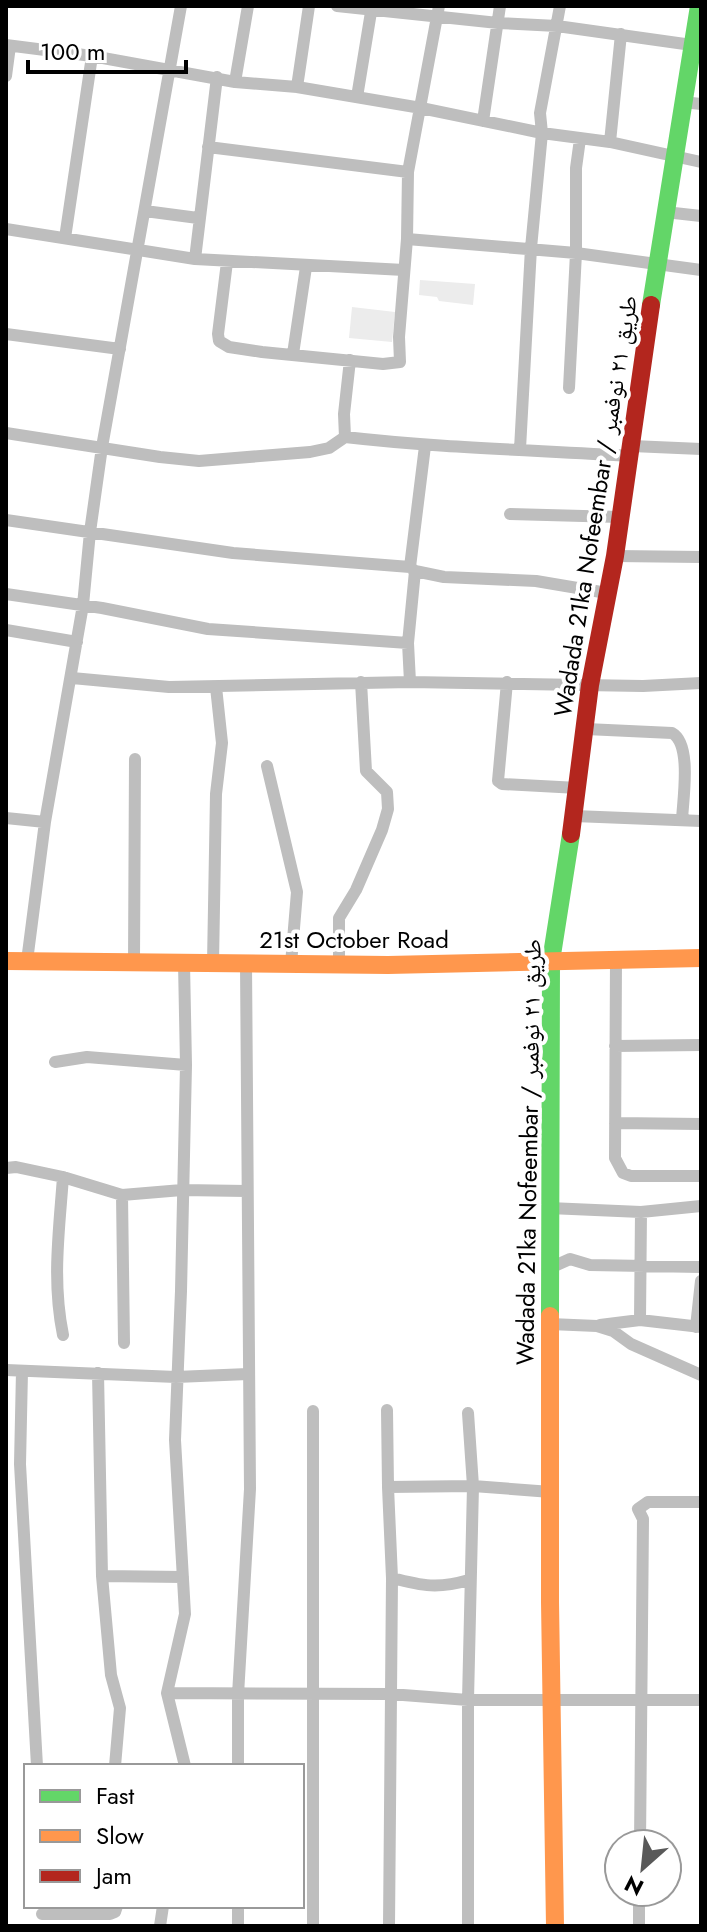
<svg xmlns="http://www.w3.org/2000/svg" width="707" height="1932" viewBox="0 0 707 1932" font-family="Jost,'Noto Naskh Arabic',sans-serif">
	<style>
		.green { fill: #ececec }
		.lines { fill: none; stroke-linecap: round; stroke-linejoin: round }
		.street { stroke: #bebebe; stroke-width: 12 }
		.fast { stroke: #63d668; stroke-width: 18 }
		.slow { stroke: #ff974d; stroke-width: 18 }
		.jam { stroke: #b3261e; stroke-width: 18 }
		.labels { text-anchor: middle; stroke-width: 8; stroke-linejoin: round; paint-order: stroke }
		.street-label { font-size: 24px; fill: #000; stroke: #fff }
	</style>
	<rect width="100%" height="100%" fill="#fff"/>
	<!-- green -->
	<path class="green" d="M 420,280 L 475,284 L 473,305 L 439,301 L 437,297 L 419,295 Z
		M 352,307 L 395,312 L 392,342 L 349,338 Z"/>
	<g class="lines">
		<!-- street -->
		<path class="street" d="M 337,6 L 498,23 L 557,26 L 699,46
			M 6,45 L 92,56 L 235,82 L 297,87 L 421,108 L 542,133 L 610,142 L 701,162
			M 6,76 L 10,46
			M 235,82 L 248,6
			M 297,87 L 309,6
			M 357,97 L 372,6
			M 682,102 L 701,104
			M 483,121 L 500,6
			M 610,142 L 621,34
			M 208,147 L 408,172
			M 145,211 L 198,218
			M 665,212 L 701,216
			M 6,229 L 195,259 L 404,270
			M 65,238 L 92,56
			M 407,239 L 576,253 L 701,270
			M 195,259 L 217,77
			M 227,262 L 218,334 L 219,341 L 229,347 L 262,352 L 383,364 L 400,362 L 399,337 L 407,239 L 408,172 L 439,6
			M 6,334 L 120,349
			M 293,354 L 306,267
			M 569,388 L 576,253 L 576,168 L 580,139
			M 6,433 L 160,457 L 199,461 L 310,452 L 329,448 L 345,437 C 440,448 535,450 630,456
			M 345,437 L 344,414 L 350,360
			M 632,446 L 701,449
			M 520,449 L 531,248 L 542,133 L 540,113 L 560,6
			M 510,514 L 620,517
			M 6,520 L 233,553 L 410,567
			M 615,556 L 701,557
			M 415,571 L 444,577 L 536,581 L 607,593
			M 6,594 L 102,608 L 208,629 L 408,643
			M 6,630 L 77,642
			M 72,678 L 169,687 L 410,682 L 643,686 L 701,683
			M 410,682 L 408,643 L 415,571 L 410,567 L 425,446
			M 507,682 L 498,781 L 502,784 L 578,788
			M 586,729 L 672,733 C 692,744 683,798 682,820
			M 267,766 L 297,892 L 291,964
			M 574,816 L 701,821
			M 6,818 L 45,822
			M 616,959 L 615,1158 L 623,1173 L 631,1176 L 701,1176
			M 27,961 L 45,822 L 83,605 L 90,532 L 102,447 L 181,6
			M 134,963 L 135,759
			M 184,963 L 186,1065 L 181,1291 L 175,1440 L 185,1614 L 167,1693 L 185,1766
			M 213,963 L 216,794 L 222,743 L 216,687
			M 339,965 L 339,918 L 356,890 L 382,830 L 388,809 L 387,792 L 366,771 L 361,682
			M 615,1046 L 701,1045
			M 55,1062 L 87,1057 L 186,1065
			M 615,1123 L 701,1124
			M 6,1168 L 16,1167 L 63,1177 L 122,1195 L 182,1190 L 246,1191
			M 122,1195 L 124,1343
			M 549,1208 L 641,1212 L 701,1206
			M 550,1268 L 570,1259 L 590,1265 L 701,1267
			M 640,1320 L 641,1212
			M 550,1324 L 597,1326 L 613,1331 L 631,1344 L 701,1375
			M 600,1325 L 640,1320 L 701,1327
			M 696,1327 L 701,1281
			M 63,1335 C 52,1281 59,1232 63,1177
			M 6,1370 L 176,1377 L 248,1374
			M 22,1371 L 20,1464 L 37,1766
			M 98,1373 L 102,1576 L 111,1675 L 120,1708 L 115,1766
			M 387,1410 L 388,1487 L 392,1578 L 389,1926
			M 313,1411 L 313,1926
			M 468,1413 L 473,1486 L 468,1700 L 468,1926
			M 388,1487 L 473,1486 L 551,1492
			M 102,1576 L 183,1577
			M 392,1578 C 423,1586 438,1589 469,1580
			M 167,1693 L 390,1694 L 468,1700 L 701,1700
			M 238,1766 L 238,1695 L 250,1489 L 246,963
			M 640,1844 L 643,1519 L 638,1509 L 648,1502 L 701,1502
			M 238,1906 L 238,1926
			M 42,1914 L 110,1914 L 115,1912 L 117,1906
			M 160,1926 L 163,1906
			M 639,1926 L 639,1892"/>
		<!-- fast -->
		<path class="fast" d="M 651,305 L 699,6
			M 550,1316 L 551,961 L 571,834"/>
		<!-- slow -->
		<path class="slow" d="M 6,961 L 388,965 L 701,958
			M 550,1316 L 550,1602 L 555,1926"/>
		<!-- jam -->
		<path class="jam" d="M 571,834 L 590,685 L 615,556 L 651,305"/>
	</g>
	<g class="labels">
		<!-- street labels -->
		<g class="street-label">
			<text transform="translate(596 506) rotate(-81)" y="8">Wadada 21ka Nofeembar / طريق ٢١ نوفمبر</text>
			<text x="354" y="948">21st October Road</text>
			<text transform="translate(529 1152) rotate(-89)" y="8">Wadada 21ka Nofeembar / طريق ٢١ نوفمبر</text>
		</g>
	</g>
	<!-- border -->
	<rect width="707" height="1932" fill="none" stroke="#000000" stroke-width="16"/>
	<!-- legend -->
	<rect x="24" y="1764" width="280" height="144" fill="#ffffff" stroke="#999999" stroke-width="2"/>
	<rect x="40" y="1790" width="40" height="12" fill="#63d668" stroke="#999999" stroke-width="2"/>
	<text x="96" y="1804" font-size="24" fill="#000000">Fast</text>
	<rect x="40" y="1830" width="40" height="12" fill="#ff974d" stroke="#999999" stroke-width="2"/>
	<text x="96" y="1844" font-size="24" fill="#000000">Slow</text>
	<rect x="40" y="1870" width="40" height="12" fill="#b3261e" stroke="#999999" stroke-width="2"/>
	<text x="96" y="1884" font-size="24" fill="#000000">Jam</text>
	<!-- north arrow -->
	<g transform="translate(643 1868) rotate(207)"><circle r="38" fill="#ffffff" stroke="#999999" stroke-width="2"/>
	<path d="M0-6L14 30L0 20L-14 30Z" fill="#595959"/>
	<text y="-12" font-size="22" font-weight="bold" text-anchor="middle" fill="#000000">N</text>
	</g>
	<!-- scale -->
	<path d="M28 60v12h158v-12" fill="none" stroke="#000000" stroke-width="4"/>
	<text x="40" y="60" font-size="24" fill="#000000" stroke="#ffffff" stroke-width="6" paint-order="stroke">100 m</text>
</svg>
